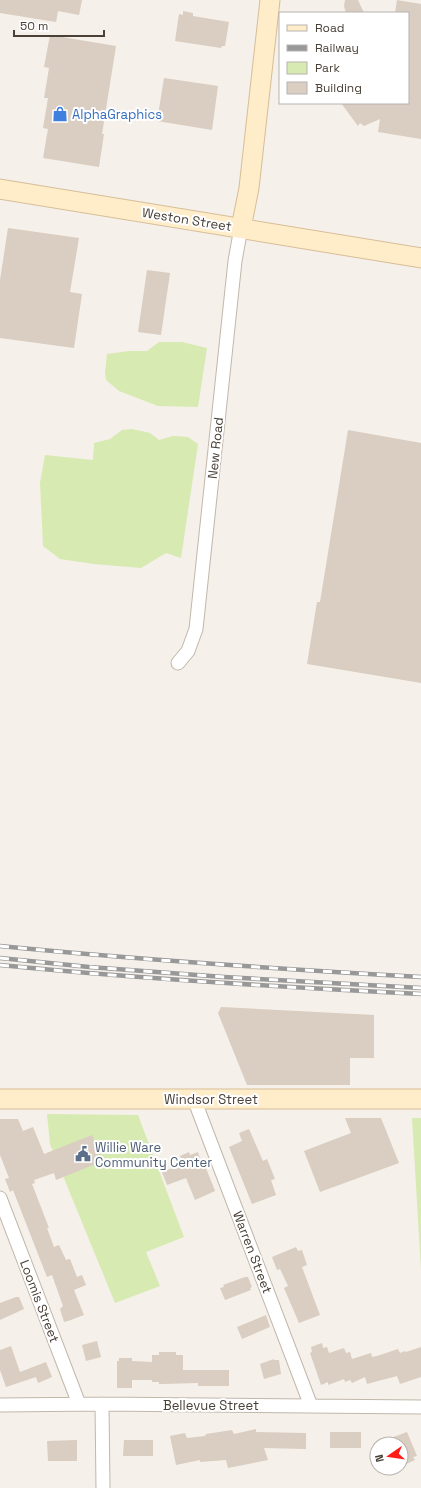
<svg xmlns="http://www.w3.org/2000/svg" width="421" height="1488" viewBox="0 0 421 1488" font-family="'Space Grotesk',sans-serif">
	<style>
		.green { fill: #d7eab1 }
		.building { fill: #dacdc1 }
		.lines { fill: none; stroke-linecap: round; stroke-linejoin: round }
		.street-casing { stroke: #c1b7ab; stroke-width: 15 }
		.secondary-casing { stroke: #d7be98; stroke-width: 21 }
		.street { stroke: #fff; stroke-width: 13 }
		.secondary { stroke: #ffecc9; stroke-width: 19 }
		.rail-casing { stroke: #989898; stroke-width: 4.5 }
		.rail { stroke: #fff; stroke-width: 3; stroke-dasharray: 9; stroke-linecap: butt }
		.labels { text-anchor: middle; stroke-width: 4; stroke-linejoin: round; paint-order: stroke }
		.shop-label { font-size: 13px; fill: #366cbe; stroke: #fff; text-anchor: start }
		.street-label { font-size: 13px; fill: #494037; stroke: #fff }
		.service-label { font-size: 13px; fill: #4e5e75; stroke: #fff; text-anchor: start }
	</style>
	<rect width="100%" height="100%" fill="#f5f0e9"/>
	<!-- green -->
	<path class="green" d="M 159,342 L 182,342 L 207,348 L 198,407 L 158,406 L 119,391 L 106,380 L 105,373 L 107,354 L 129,351 L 147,351 Z
		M 132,429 L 150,433 L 159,440 L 173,436 L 188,437 L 198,444 L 181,558 L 166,553 L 141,568 L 94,564 L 60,559 L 43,546 L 40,483 L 45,455 L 93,460 L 94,443 L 110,439 L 122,430 Z
		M 47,1114 L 138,1115 L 184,1237 L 146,1252 L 160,1286 L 115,1303 L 50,1144 Z
		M 412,1118 L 421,1118 L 421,1270 Z"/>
	<!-- building -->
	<path class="building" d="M 0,0 L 82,0 L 79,15 L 58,11 L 56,22 L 0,13 Z
		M 345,0 L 358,0 L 364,13 L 346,13 L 344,6 Z
		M 397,0 L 421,4 L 421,139 L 378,132 L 380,119 L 364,126 L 360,123 L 358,126 L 341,103 L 408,103 L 408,13 L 395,13 Z
		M 183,11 L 193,13 L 193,16 L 229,22 L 225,46 L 222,46 L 221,48 L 175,41 L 179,14 L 183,15 Z
		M 50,35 L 116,46 L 102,134 L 104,134 L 99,167 L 43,158 L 48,129 L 43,128 L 48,98 L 44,98 L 49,68 L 44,67 Z
		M 164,78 L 218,86 L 212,130 L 157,121 Z
		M 8,228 L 79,238 L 70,292 L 82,294 L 74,348 L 0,338 L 0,280 Z
		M 147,270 L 170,273 L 161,335 L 138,332 Z
		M 348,430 L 421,443 L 421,683 L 307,664 L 317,602 L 320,602 Z
		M 221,1007 L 374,1015 L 374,1058 L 350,1058 L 350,1085 L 247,1085 L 218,1013 Z
		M 345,1118 L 381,1118 L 399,1163 L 320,1192 L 304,1151 L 351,1133 Z
		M 0,1119 L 18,1119 L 23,1131 L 33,1127 L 44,1154 L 92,1135 L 103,1161 L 56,1180 L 54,1173 L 34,1180 L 35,1183 L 32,1184 L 49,1228 L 47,1228 L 54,1247 L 59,1245 L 66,1260 L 70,1259 L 77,1277 L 82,1275 L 86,1285 L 74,1290 L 84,1315 L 68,1321 L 64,1322 L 60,1309 L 63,1306 L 52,1275 L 47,1277 L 13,1190 L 10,1192 L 5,1179 L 9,1178 L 0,1155 Z
		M 249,1129 L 263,1161 L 267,1159 L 275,1179 L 271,1180 L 276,1195 L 252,1204 L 229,1147 L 242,1141 L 239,1133 Z
		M 189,1152 L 190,1155 L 198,1152 L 200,1159 L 202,1158 L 215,1191 L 195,1200 L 186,1178 L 167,1185 L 162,1172 L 183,1164 L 180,1156 Z
		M 296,1247 L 298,1251 L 302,1250 L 307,1265 L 302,1267 L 320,1315 L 299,1323 L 284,1288 L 288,1286 L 280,1269 L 277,1270 L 272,1257 Z
		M 245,1277 L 248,1277 L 252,1287 L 250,1288 L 251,1290 L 225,1300 L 220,1288 L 224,1287 L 223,1285 Z
		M 16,1297 L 19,1297 L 24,1309 L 0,1320 L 0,1303 Z
		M 266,1315 L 270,1327 L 242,1339 L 237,1327 Z
		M 97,1341 L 101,1357 L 86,1361 L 82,1345 Z
		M 322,1343 L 323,1348 L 327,1347 L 329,1353 L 344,1348 L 346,1353 L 350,1352 L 352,1359 L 371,1353 L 372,1357 L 377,1356 L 398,1349 L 400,1353 L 405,1351 L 406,1352 L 421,1347 L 421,1377 L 400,1384 L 397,1376 L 367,1384 L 365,1377 L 352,1383 L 350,1380 L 345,1382 L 344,1379 L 328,1385 L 328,1382 L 321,1385 L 310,1353 L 312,1352 L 311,1347 Z
		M 11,1346 L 20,1372 L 46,1362 L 52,1377 L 38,1383 L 36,1377 L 6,1387 L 0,1370 L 0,1350 Z
		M 159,1352 L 176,1352 L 176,1355 L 183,1355 L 183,1370 L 229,1370 L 229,1386 L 198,1386 L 198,1383 L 162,1384 L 159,1384 L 159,1382 L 152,1382 L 152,1380 L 132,1380 L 132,1388 L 117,1388 L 117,1361 L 119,1361 L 119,1358 L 132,1358 L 132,1361 L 152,1362 L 152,1355 L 159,1355 Z
		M 274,1359 L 274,1360 L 279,1360 L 281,1374 L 264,1379 L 260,1364 Z
		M 256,1429 L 256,1432 L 306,1433 L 306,1449 L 264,1448 L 268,1460 L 228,1468 L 226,1460 L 200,1462 L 200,1460 L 176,1465 L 170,1436 L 185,1433 L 187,1438 L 205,1436 L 206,1434 L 232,1430 L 234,1434 Z
		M 330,1432 L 361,1432 L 361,1448 L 330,1448 Z
		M 407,1432 L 417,1456 L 413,1457 L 415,1460 L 404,1465 L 401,1458 L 401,1444 L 377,1444 L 377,1443 Z
		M 77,1440 L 77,1461 L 48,1461 L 47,1441 Z
		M 124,1440 L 153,1440 L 153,1456 L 123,1456 Z"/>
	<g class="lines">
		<defs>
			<path id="street" d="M 178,663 L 188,651 L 196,629 L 235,261 L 241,228
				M 194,1099 L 311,1406
				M 0,1198 L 79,1404
				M 102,1404 L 103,1488
				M 0,1405 L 102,1404 L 421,1407"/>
			<path id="secondary" d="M 0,189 L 421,258
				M 241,228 L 249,188 L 270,0
				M 0,1099 L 421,1099"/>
		</defs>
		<!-- street casing -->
		<use href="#street" class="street-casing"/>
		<!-- secondary casing -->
		<use href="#secondary" class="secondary-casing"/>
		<!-- street -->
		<use href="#street" class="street"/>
		<!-- secondary -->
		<use href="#secondary" class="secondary"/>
		<defs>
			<path id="rail" d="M 0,946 C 140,960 280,969 421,977
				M 0,958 L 89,967 L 224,977 L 421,988
				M 0,965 C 140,979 280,987 421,994"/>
		</defs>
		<!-- rail casing -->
		<use href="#rail" class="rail-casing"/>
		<!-- rail -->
		<use href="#rail" class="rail"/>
	</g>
	<!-- icons -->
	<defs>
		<symbol id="shop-bare" viewBox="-9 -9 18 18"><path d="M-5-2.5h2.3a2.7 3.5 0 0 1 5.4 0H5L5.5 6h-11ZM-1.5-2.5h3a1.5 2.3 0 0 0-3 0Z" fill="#3f7fe0" stroke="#fff" stroke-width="2.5" paint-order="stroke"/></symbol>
		<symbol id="civic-bare" viewBox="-9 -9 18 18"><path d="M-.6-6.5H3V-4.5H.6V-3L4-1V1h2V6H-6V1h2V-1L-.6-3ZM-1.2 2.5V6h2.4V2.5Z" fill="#5c6f8a" stroke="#fff" stroke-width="2.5" paint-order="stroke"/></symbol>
	</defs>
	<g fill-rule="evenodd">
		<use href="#shop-bare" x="49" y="103" width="22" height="22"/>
		<use href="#civic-bare" x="72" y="1143" width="22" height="22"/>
	</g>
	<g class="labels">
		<!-- shop labels -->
		<g class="shop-label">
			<text x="72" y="119">AlphaGraphics</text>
		</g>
		<!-- street labels -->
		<g class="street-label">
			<text transform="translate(187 219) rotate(9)" y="5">Weston Street</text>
			<text transform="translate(215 448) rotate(-84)" y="5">New Road</text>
			<text x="211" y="1104">Windsor Street</text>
			<text transform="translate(253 1252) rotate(69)" y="5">Warren Street</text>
			<text transform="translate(40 1301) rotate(69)" y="5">Loomis Street</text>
			<text x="211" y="1410">Bellevue Street</text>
		</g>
		<!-- service labels -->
		<g class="service-label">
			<text x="95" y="1152">Willie Ware<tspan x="95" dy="15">Community Center</tspan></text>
		</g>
	</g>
	<!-- legend -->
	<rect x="279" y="12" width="130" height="92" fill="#ffffff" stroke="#b6b3af"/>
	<rect x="287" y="25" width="20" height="6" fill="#ffecc9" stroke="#b6b3af"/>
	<text x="315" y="32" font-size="12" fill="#494037">Road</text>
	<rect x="287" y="45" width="20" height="6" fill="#989898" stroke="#b6b3af"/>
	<text x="315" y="52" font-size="12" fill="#494037">Railway</text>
	<rect x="287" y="62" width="20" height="12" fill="#d7eab1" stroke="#b6b3af"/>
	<text x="315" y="72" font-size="12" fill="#494037">Park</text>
	<rect x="287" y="82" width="20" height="12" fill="#dacdc1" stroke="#b6b3af"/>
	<text x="315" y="92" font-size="12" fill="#494037">Building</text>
	<!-- north arrow -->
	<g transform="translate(389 1456) rotate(257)"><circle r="19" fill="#ffffff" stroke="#b6b3af"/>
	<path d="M0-3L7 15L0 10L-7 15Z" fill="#ff1d16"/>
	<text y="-6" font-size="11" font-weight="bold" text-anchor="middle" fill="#494037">N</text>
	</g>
	<!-- scale -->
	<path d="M14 30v6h90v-6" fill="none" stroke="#494037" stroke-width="2"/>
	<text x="20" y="30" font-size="12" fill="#494037" stroke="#ffffff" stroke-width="3" paint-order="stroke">50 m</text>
</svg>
